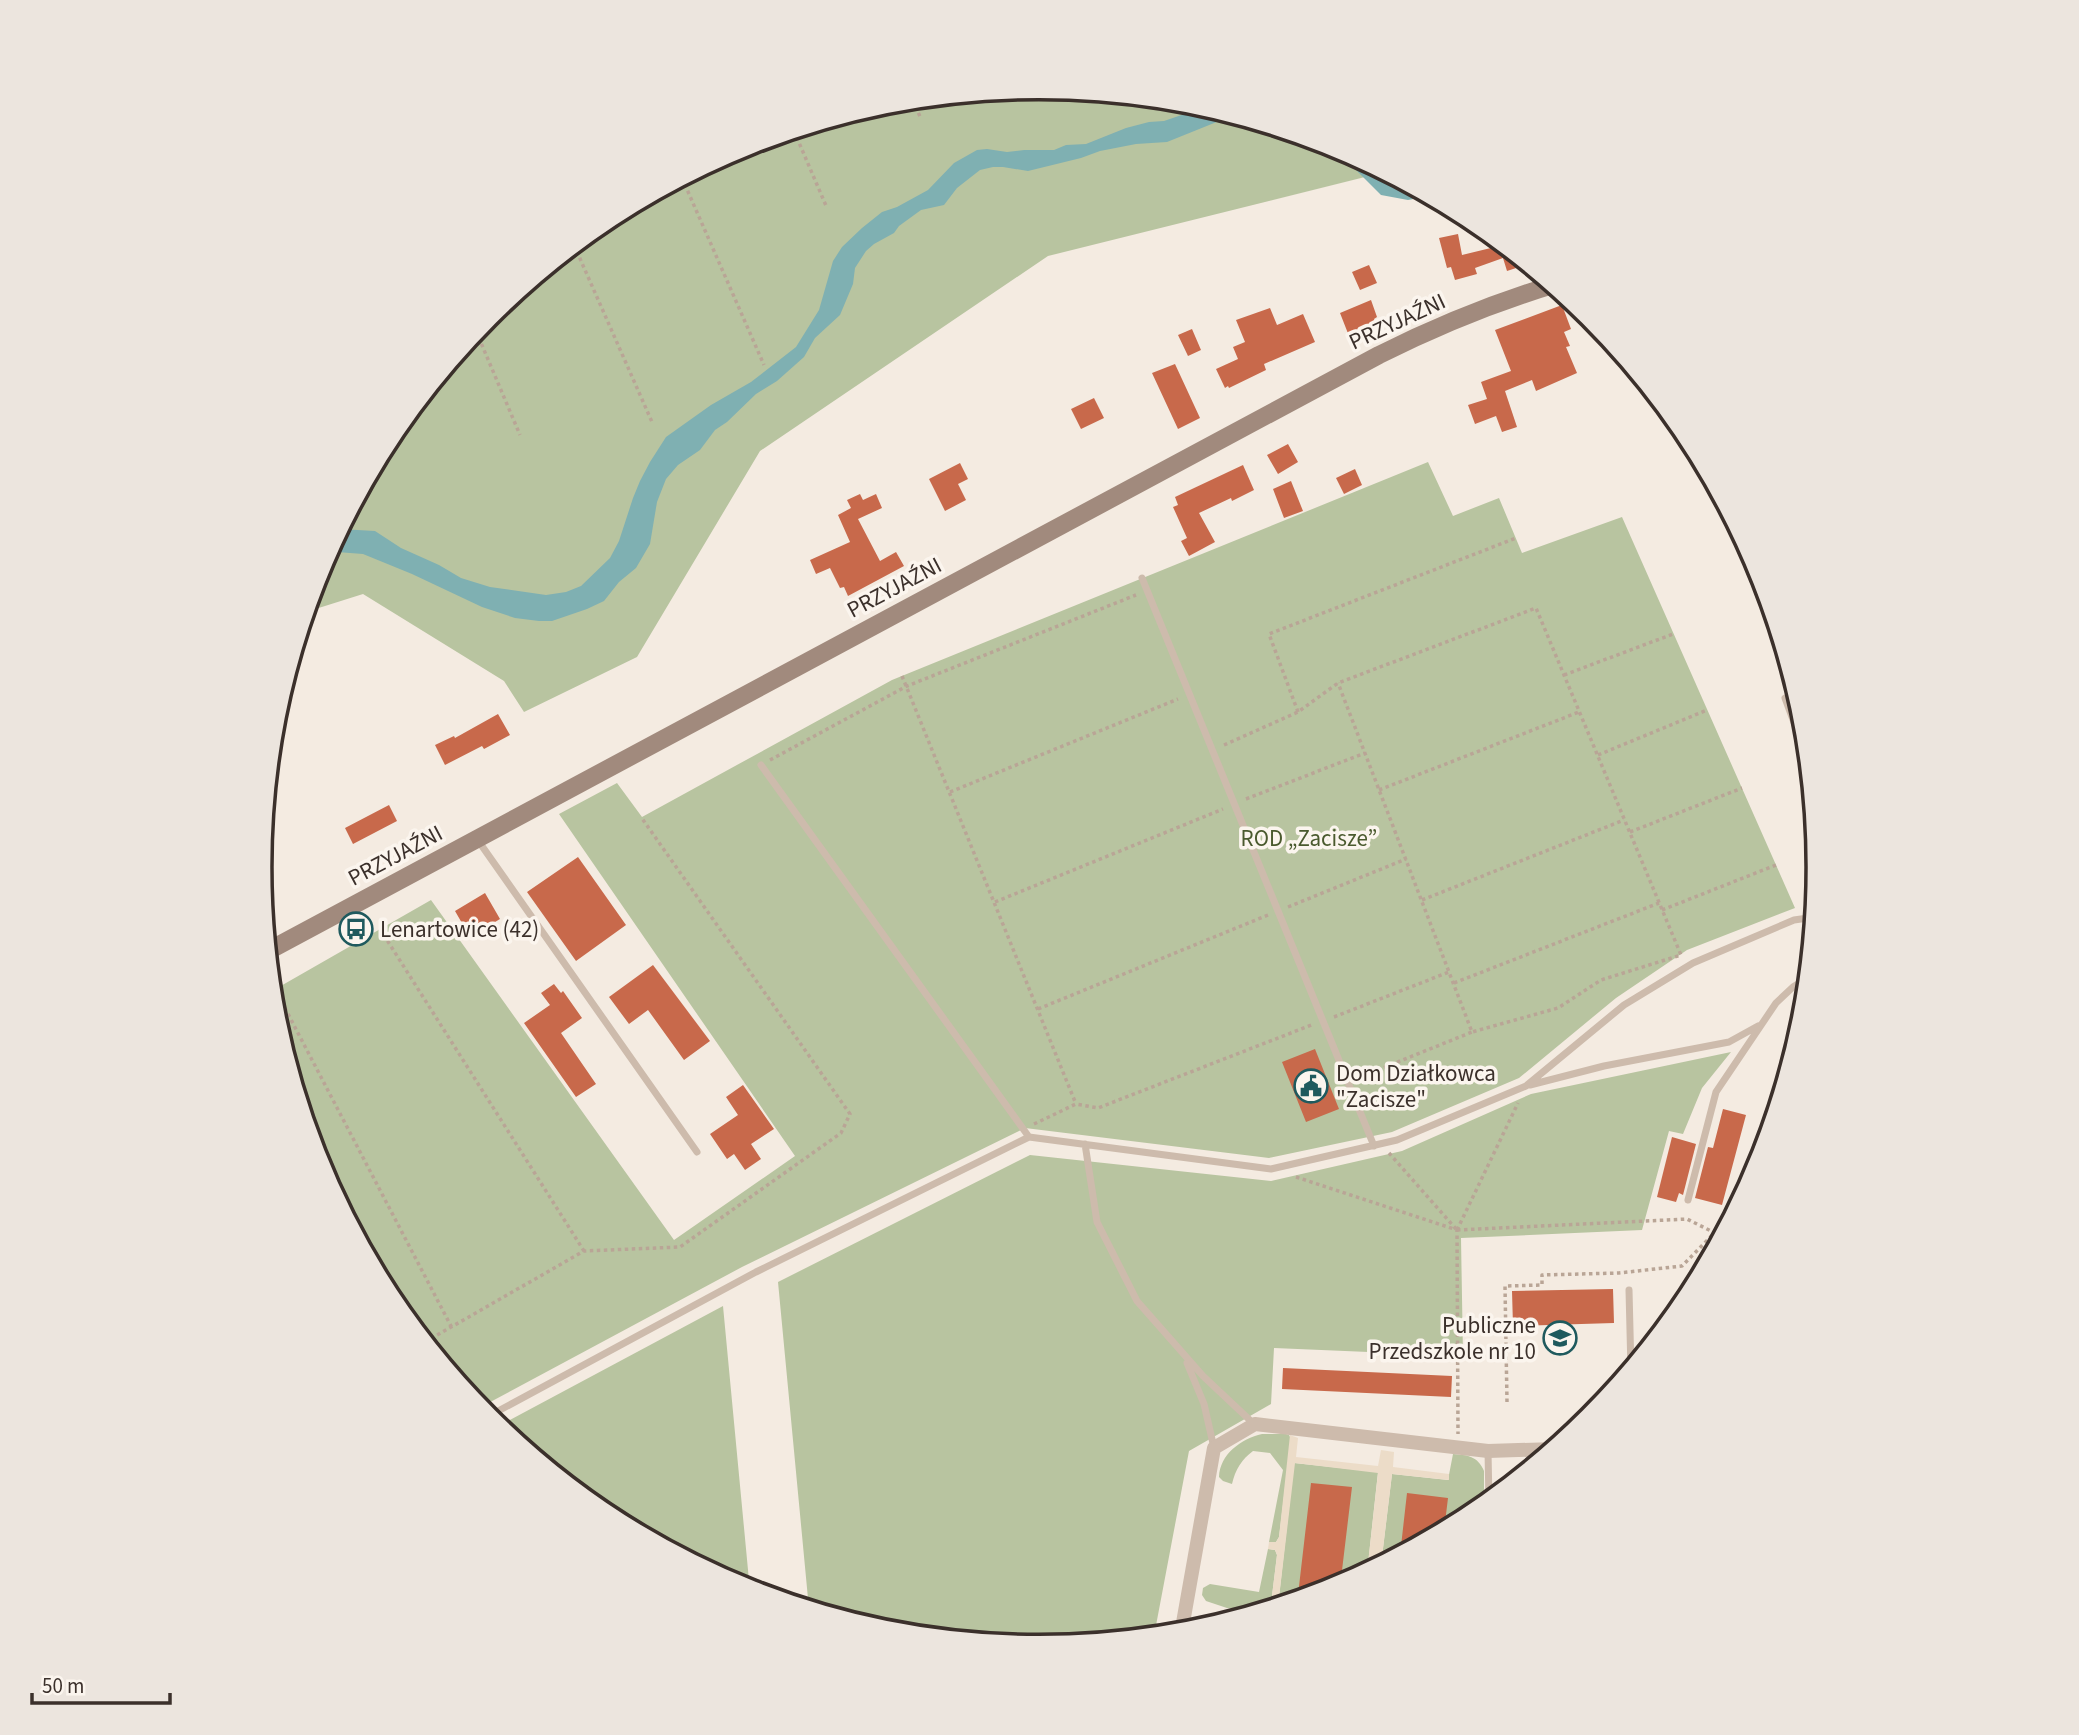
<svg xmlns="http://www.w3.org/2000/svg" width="2079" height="1735" viewBox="0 0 2079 1735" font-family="'Source Sans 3',sans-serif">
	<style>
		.green { fill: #b8c4a0 }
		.plaza { fill: #ecdcc8 }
		.water { fill: #7fb0b2 }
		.building { fill: #c8694b }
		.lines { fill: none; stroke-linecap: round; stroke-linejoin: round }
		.path { stroke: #b9a596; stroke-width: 3.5; stroke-dasharray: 3.5 3.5; stroke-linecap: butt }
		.service { stroke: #cdbbac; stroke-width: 7 }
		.minor { stroke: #cdbbac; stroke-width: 14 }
		.secondary { stroke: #a18a7d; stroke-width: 18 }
		.labels { text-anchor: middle; stroke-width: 7; stroke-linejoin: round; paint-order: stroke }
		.street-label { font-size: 23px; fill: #3b302b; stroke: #fbf5ee }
		.park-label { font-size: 23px; fill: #4a5a2e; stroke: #fbf5ee }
		.poi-label { font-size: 23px; fill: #3b302b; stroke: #fbf5ee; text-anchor: start }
		.rim { fill: none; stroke: #3b302b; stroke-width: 3.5 }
	</style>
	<rect width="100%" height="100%" fill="#f4ebe1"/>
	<!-- green -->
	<path class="green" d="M 1040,88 L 1192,103 L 1338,147 L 1385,172 L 1048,256 L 760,451 L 637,657 L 524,712 L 504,681 L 363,594 L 306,612 L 319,569 L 391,434 L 488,316 L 606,219 L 741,147 L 888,102 Z
		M 1428,462 L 1453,516 L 1499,498 L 1522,553 L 1622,517 L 1795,908 L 1687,950 L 1616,998 L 1519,1078 L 1392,1132 L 1269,1158 L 1025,1128 L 742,1267 L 479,1408 L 391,1301 L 319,1166 L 274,1019 L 272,991 L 431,900 L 674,1240 L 795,1156 L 559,814 L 617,783 L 642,817 L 892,680 Z
		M 1731,1052 L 1702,1088 L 1683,1134 L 1669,1131 L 1642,1230 L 1461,1238 L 1463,1356 L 1274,1348 L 1271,1404 L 1189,1451 L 1154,1636 L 1039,1647 L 887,1632 L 809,1609 L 778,1282 L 1030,1155 L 1271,1181 L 1402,1151 L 1531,1094 Z
		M 723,1306 L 750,1591 L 741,1588 L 606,1516 L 497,1427 Z
		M 1262,1434 L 1286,1434 L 1289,1435 L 1291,1439 L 1279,1537 L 1276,1542 L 1269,1542 L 1283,1470 L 1270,1453 L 1253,1451 C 1242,1459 1235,1470 1232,1484 L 1223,1481 L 1219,1477 C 1220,1454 1241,1439 1262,1434 Z
		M 1453,1454 C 1467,1455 1478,1456 1484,1471 L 1484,1504 L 1469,1504 L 1469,1518 L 1381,1565 L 1392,1474 L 1448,1480 Z
		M 1294,1463 L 1378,1472 L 1367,1573 L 1338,1588 L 1278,1606 Z
		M 1268,1549 L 1275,1550 L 1277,1555 L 1271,1604 L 1267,1610 L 1227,1608 L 1206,1601 L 1202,1595 L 1203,1588 L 1210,1584 L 1259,1592 Z"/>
	<!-- plaza -->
	<path class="plaza" d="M 1290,1435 L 1298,1438 L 1296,1457 L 1378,1466 L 1381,1450 L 1394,1452 L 1393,1467 L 1449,1474 L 1449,1480 L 1392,1474 L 1381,1565 L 1367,1573 L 1378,1473 L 1295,1463 L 1278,1606 L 1267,1610 L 1271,1604 L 1277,1555 L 1275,1550 L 1268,1549 L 1269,1542 L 1276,1542 L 1279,1537 Z"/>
	<!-- water -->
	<path class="water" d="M 1205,107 L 1234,115 L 1167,142 L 1136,144 L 1100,151 L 1081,158 L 1028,171 L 1003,167 L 993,167 L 980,170 L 957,188 L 944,205 L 921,210 L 899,226 L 894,233 L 874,244 L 866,251 L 855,268 L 853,284 L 840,315 L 815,338 L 804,357 L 777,381 L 756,394 L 727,422 L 715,430 L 700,450 L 678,465 L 666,479 L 657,502 L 650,544 L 636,568 L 619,582 L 604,601 L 587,609 L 552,621 L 539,621 L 515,618 L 482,607 L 412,574 L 363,554 L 337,552 L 334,557 L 323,561 L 340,529 L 375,531 L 401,548 L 439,565 L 461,578 L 490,587 L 546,595 L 566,592 L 581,586 L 610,558 L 619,541 L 633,498 L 640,481 L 650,462 L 666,437 L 711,405 L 751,382 L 796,347 L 819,310 L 833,261 L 842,247 L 862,228 L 882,212 L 897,207 L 928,190 L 954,163 L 977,150 L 987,149 L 1007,152 L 1024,150 L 1054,150 L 1066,145 L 1086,144 L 1126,128 L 1149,122 L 1164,121 Z
		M 1325,143 L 1338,147 L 1430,196 L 1408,200 L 1381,195 L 1345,159 Z"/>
	<!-- building -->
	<path class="building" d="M 1458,234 L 1462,255 L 1499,246 L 1496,238 L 1528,264 L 1507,271 L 1503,258 L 1475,268 L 1477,274 L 1455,280 L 1451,267 L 1447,268 L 1439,238 Z
		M 1369,265 L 1377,283 L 1360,290 L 1352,272 Z
		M 1371,300 L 1377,317 L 1374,319 L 1376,326 L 1349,336 L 1340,313 Z
		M 1562,305 L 1571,329 L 1564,332 L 1570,346 L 1566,347 L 1577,373 L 1536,391 L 1532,380 L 1505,391 L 1517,427 L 1502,432 L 1496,416 L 1475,424 L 1468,405 L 1487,399 L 1481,382 L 1511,371 L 1495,330 Z
		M 1270,308 L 1277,325 L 1303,314 L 1315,342 L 1264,364 L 1266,370 L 1229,388 L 1228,386 L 1225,388 L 1216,369 L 1238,359 L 1233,347 L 1245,342 L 1236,320 Z
		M 1192,329 L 1201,350 L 1188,356 L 1178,335 Z
		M 1175,364 L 1200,418 L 1178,429 L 1152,373 Z
		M 1094,398 L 1104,418 L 1081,429 L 1071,409 Z
		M 1288,444 L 1298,462 L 1278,474 L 1267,455 Z
		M 960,463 L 968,479 L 958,484 L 966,500 L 945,511 L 929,479 Z
		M 1243,465 L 1254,490 L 1232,501 L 1231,498 L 1199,513 L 1215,542 L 1189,556 L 1181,541 L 1187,538 L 1173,507 L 1178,505 L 1175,497 Z
		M 1355,469 L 1362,485 L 1344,494 L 1336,478 Z
		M 1291,481 L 1303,511 L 1284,518 L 1273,489 Z
		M 860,494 L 863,500 L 876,494 L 882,508 L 858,519 L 880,561 L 896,552 L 904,566 L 848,596 L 844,587 L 840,588 L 830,568 L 816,574 L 810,560 L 850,542 L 838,515 L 851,508 L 847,500 Z
		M 498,714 L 510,735 L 484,749 L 482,746 L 445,765 L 435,745 L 454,736 L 455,738 Z
		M 389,805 L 397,821 L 353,844 L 345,828 Z
		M 578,857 L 626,925 L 576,961 L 527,892 Z
		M 485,893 L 500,919 L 470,937 L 455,911 Z
		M 653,965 L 710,1041 L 684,1060 L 648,1010 L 629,1024 L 609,997 Z
		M 554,984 L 561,993 L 563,991 L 582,1018 L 561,1033 L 596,1084 L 576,1097 L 524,1023 L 550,1005 L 541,993 Z
		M 1315,1049 L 1339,1109 L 1306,1122 L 1282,1062 Z
		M 743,1085 L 774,1129 L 751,1144 L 761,1159 L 745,1170 L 734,1154 L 727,1159 L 710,1134 L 738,1115 L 726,1097 Z
		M 1723,1109 L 1746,1115 L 1722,1205 L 1695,1198 L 1708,1147 L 1713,1148 Z
		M 1672,1137 L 1696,1144 L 1683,1195 L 1679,1193 L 1676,1202 L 1657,1197 Z
		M 1613,1289 L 1614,1323 L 1513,1326 L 1512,1291 Z
		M 1283,1368 L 1452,1376 L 1451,1397 L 1282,1389 Z
		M 1311,1483 L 1352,1487 L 1340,1587 L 1311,1596 L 1298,1595 Z
		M 1407,1493 L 1448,1498 L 1444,1531 L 1400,1555 Z"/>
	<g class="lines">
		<!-- path -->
		<path class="path" d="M 913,100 L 921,119
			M 794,131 L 827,208
			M 682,178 L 764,365
			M 574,245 L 652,422
			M 476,331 L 520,435
			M 389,438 L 393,448
			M 1564,675 L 1673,634
			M 902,676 L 1076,1104
			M 1298,712 L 1269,634 L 1516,538
			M 1224,745 L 1298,712 L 1338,683 L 1536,608 L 1681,955 L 1601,980 L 1558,1008 L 1472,1032 L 1338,683
			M 1598,755 L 1707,710
			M 770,760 L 907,686 L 1136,595
			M 1379,790 L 1579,712
			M 950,792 L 1178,699
			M 1246,799 L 1365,753
			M 1630,832 L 1742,788
			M 1422,900 L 1624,820
			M 995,902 L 1223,809
			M 1288,907 L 1406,859
			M 1662,910 L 1776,865
			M 380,929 L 584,1251
			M 1454,983 L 1659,903
			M 275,989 L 452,1328
			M 1038,1009 L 1268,915
			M 1334,1017 L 1449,972
			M 1358,1078 L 1472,1032
			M 1034,1124 L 1076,1104 L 1098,1108 L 1314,1024
			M 1389,1153 L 1456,1229
			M 1296,1177 L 1457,1230 L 1458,1434
			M 1457,1230 L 1687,1219 L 1715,1233
			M 1457,1230 L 1518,1103
			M 425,1342 L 584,1251 L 680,1247 L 841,1133 L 850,1114 L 641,817
			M 1507,1402 L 1505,1286 L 1542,1285 L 1542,1275 L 1619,1273 L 1682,1266 L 1735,1212"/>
		<!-- service -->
		<path class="service" d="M 1630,363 L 1634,373 L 1658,397
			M 1142,578 L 1374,1146
			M 1785,698 L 1809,763
			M 761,765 L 1029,1137
			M 477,839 L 697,1152
			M 1530,1085 L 1604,1066 L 1729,1042 L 1758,1026
			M 1085,1144 L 1097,1222 L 1137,1301 L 1203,1376 L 1254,1424
			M 1688,1200 L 1716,1092 L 1776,1003 L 1793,987 L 1809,977
			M 1629,1290 L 1631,1371
			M 1187,1363 L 1204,1404 L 1214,1448
			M 487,1417 L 756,1272 L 1029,1137 L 1271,1169 L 1397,1140 L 1526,1086 L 1624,1005 L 1693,963 L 1794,920 L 1815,917
			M 1488,1451 L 1489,1503"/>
		<!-- minor -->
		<path class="minor" d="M 1810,964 L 1810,944 L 1812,939
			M 1181,1634 L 1214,1448 L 1255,1424 L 1488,1451 L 1555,1449"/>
		<!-- secondary -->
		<path class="secondary" d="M 268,951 L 1379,355 C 1435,327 1493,303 1553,285"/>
	</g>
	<!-- icons -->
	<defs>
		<symbol id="bus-ring" viewBox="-11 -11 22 22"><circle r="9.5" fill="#fbf5ee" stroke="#1f5a5e" stroke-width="1.5"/><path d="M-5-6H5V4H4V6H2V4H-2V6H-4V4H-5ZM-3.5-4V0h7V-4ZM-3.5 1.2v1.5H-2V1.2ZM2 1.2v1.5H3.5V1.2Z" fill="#1f5a5e"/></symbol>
		<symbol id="civic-ring" viewBox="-11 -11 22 22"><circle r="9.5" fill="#fbf5ee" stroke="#1f5a5e" stroke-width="1.5"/><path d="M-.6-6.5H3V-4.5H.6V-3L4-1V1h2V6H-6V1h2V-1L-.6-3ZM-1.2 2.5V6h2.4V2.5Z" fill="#1f5a5e"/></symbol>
		<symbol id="school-ring" viewBox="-11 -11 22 22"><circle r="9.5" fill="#fbf5ee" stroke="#1f5a5e" stroke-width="1.5"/><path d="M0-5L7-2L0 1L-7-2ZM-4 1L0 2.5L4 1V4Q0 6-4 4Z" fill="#1f5a5e"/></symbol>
	</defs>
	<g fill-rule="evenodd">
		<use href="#bus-ring" x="337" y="910" width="38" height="38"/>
		<use href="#civic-ring" x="1292" y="1067" width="38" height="38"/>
		<use href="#school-ring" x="1541" y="1319" width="38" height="38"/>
	</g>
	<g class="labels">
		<!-- street labels -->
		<g class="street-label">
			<text transform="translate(1397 321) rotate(-25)" y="8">PRZYJAŹNI</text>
			<text transform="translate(894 587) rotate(-28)" y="8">PRZYJAŹNI</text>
			<text transform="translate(395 855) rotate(-28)" y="8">PRZYJAŹNI</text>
		</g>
		<!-- park labels -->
		<g class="park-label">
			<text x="1309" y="846">ROD „Zacisze”</text>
		</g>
		<!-- poi labels -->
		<g class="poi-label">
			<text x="380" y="937">Lenartowice (42)</text>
			<text x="1336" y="1081">Dom Działkowca<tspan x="1336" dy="26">"Zacisze"</tspan></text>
			<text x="1536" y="1333" text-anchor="end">Publiczne<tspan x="1536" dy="26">Przedszkole nr 10</tspan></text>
		</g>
	</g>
	<!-- crop -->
	<path d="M0 0H2079V1735H0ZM272 867a767 767 0 1 1 1534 0a767 767 0 1 1-1534 0Z" fill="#ece5de" fill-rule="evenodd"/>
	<path class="rim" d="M272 867a767 767 0 1 1 1534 0a767 767 0 1 1-1534 0Z"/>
	<!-- scale -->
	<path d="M32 1693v10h138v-10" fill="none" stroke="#3b302b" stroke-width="3.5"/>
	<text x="42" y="1693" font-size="21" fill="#3b302b" stroke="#fbf5ee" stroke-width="5" paint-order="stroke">50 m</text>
</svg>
